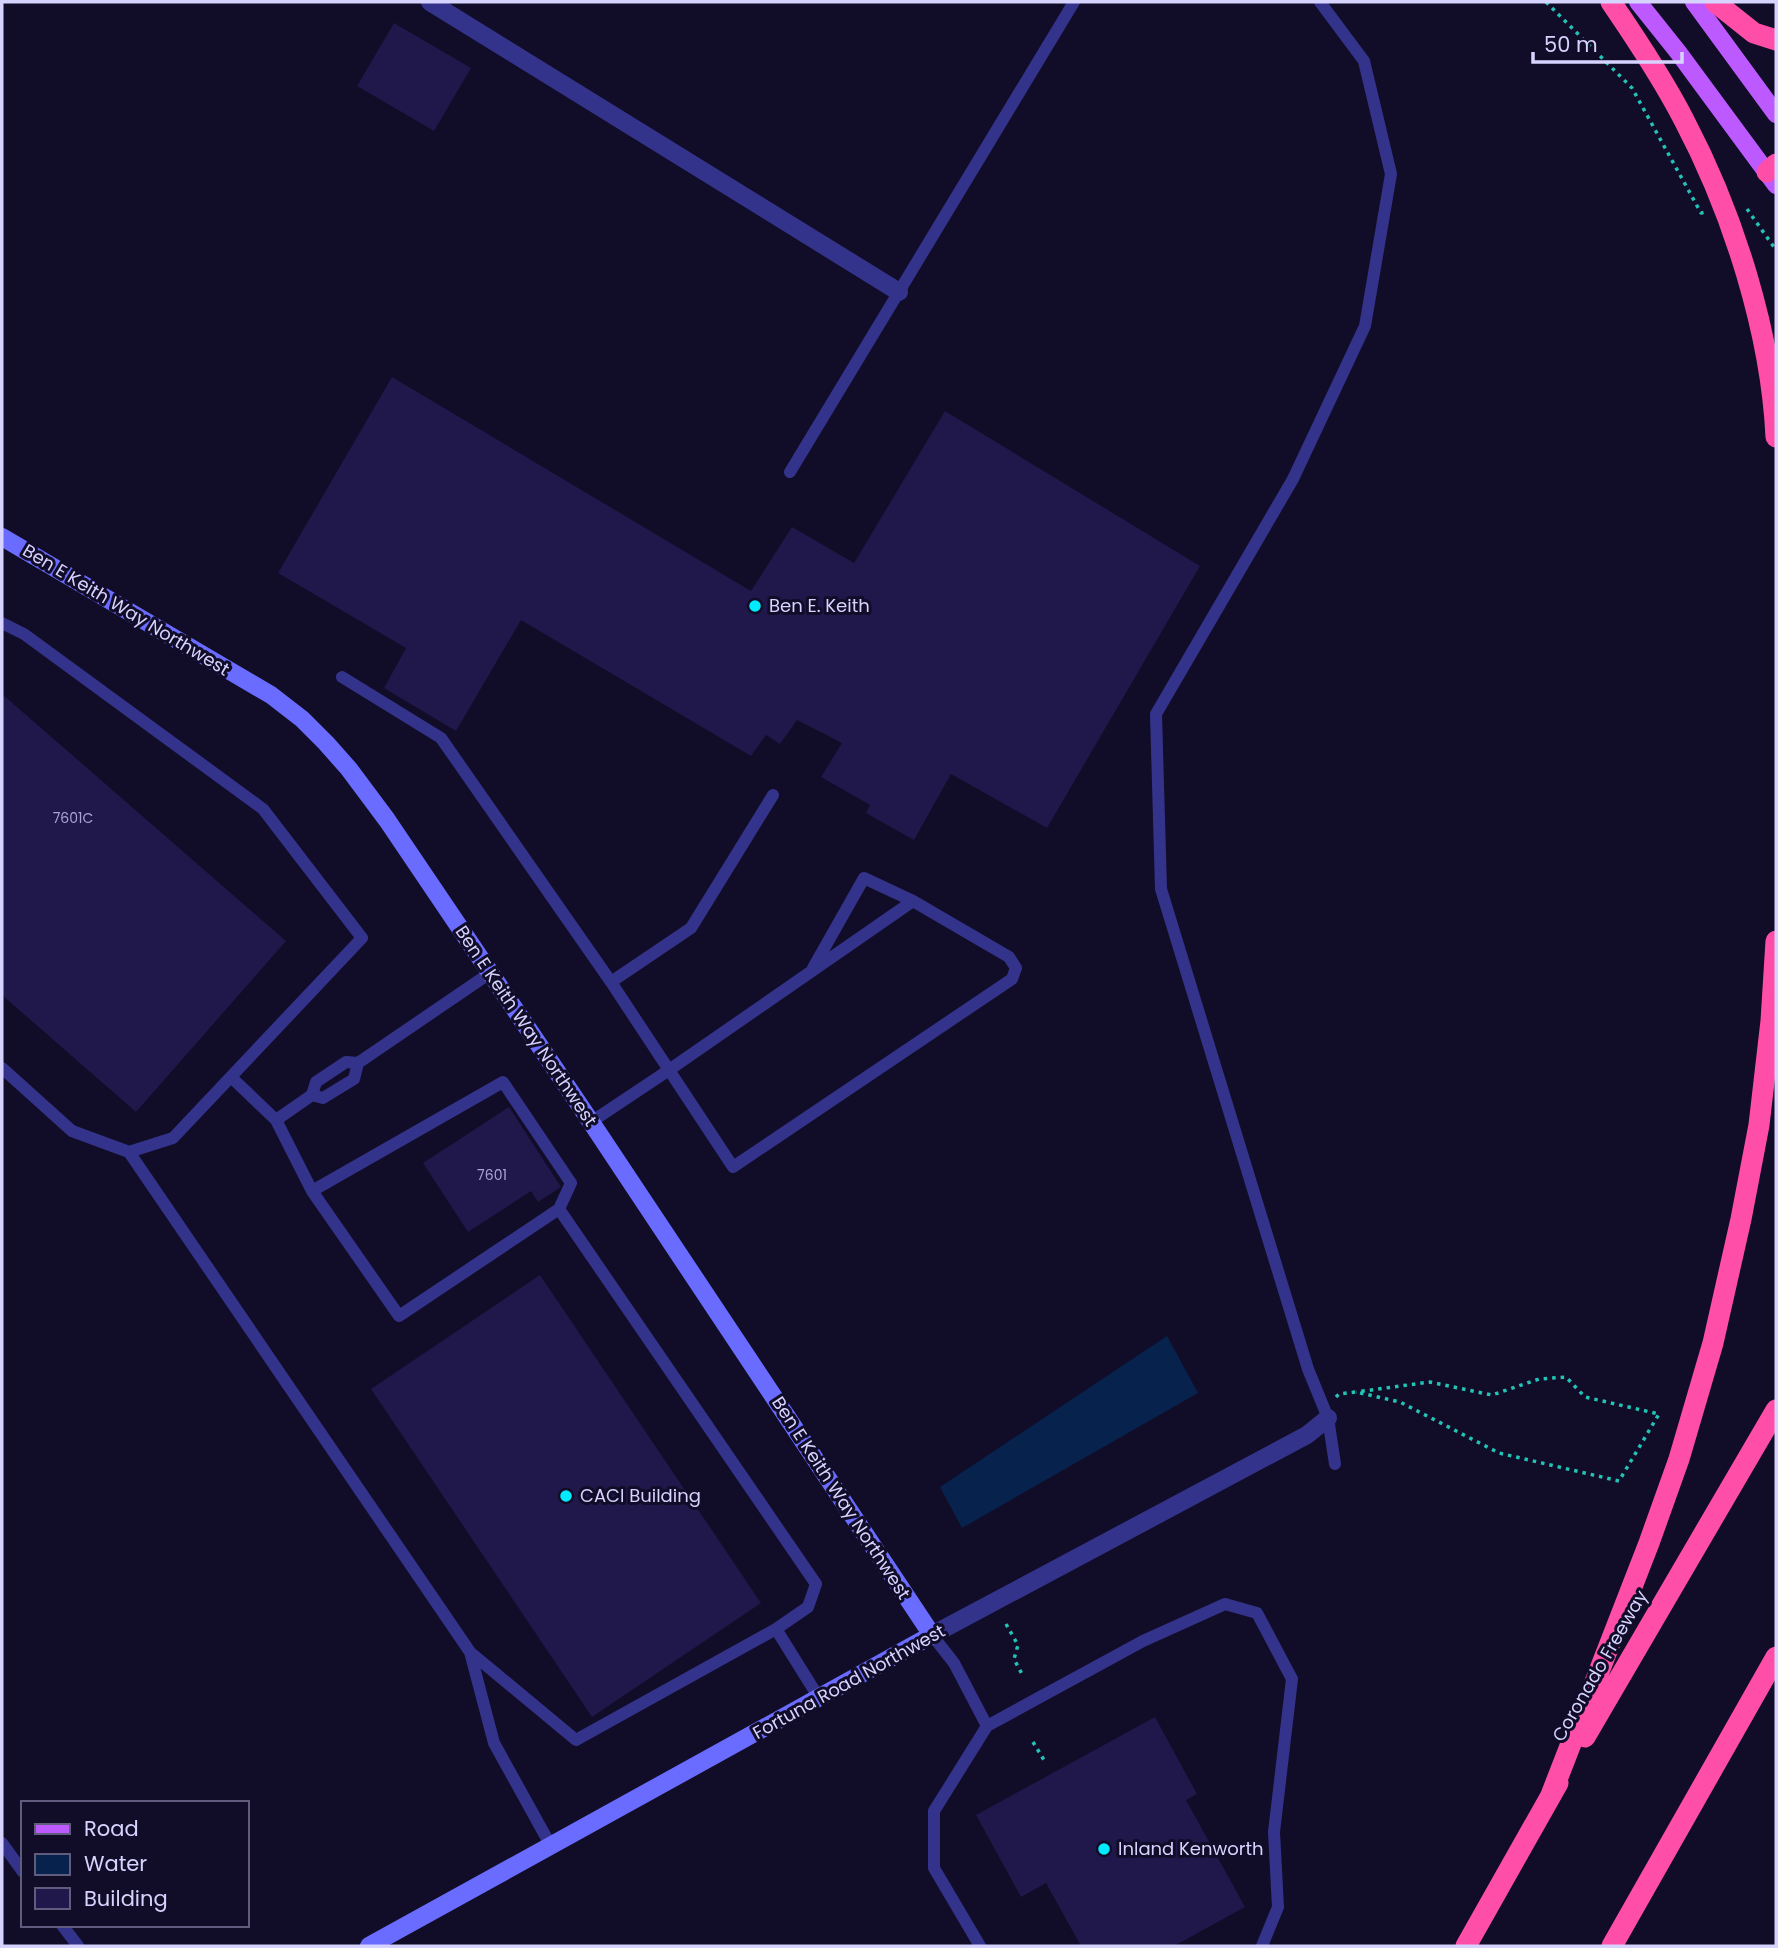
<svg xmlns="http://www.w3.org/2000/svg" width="1778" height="1948" viewBox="0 0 1778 1948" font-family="Poppins,sans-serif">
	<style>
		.water { fill: #07224c }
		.building { fill: #20174a }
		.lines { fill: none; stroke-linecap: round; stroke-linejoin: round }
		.path { stroke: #23c3b5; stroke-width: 3.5; stroke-dasharray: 3.5 5; stroke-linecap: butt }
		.lane { stroke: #34338b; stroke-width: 12 }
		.street { stroke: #34338b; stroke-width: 18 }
		.secondary { stroke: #6a6bff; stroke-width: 18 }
		.primary { stroke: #bd5aff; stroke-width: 18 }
		.highway { stroke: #ff4ea8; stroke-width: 21 }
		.poi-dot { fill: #00ecfe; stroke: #110d28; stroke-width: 2.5 }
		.labels { text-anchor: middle; stroke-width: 6; stroke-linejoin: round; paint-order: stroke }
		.number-label { font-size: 14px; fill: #a9a4d2 }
		.poi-label { font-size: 18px; fill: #d7d3ff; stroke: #110d28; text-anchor: start }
		.street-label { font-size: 18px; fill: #d7d3ff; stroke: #110d28 }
	</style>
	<rect width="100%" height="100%" fill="#110d28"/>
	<!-- water -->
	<path class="water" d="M 1167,1336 L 1198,1393 L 962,1528 L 940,1487 Z"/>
	<!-- building -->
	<path class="building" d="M 394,23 L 471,68 L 434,131 L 357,86 Z
		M 392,377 L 751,591 L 792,527 L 854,563 L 945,411 L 1200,566 L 1047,828 L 951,774 L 914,840 L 866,813 L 870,805 L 821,777 L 842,743 L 797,720 L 780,744 L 766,735 L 751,756 L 521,620 L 456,731 L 384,688 L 406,648 L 278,573 Z
		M 2,694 L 286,941 L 136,1112 L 2,995 Z
		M 509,1107 L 561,1187 L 538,1202 L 531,1191 L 468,1232 L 423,1163 Z
		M 540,1275 L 761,1603 L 592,1717 L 371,1389 Z
		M 1155,1717 L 1197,1794 L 1186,1800 L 1245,1907 L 1174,1946 L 1081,1946 L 1046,1883 L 1021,1897 L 976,1815 Z"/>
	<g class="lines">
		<!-- path -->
		<path class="path" d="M 1546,2 L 1632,88 L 1701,213 L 1706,212
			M 1747,209 L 1776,250
			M 1336,1397 L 1339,1394 L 1356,1392 L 1400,1402 L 1499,1453 L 1619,1481 L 1659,1414 L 1585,1397 L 1566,1377 L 1539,1379 L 1492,1395 L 1430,1382 L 1356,1392
			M 1006,1624 L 1018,1645 L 1014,1659 L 1023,1676
			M 1033,1742 L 1044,1760"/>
		<!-- lane -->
		<path class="lane" d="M 1320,2 L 1364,61 L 1391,174 L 1365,326 L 1293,479 L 1156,714 L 1161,889 L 1308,1369 L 1328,1418 L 1335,1464
			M 790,472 L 1074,2
			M 2,623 L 24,634 L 263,809 L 362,938 L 173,1138 L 129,1152 L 72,1131 L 2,1068
			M 342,677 L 441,738 L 611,982 L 669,1070 L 591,1122
			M 913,901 L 1009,957 L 1016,968 L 1012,979 L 733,1167 L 669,1070 Z
			M 813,968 L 864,878 L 913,901
			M 611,982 L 691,928 L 773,795
			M 231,1077 L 276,1120 L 312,1095 L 316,1082 L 346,1062 L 358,1063
			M 312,1095 L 323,1098 L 354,1079 L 358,1063 L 490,973
			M 276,1120 L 312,1191 L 399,1316 L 559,1209 L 816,1584 L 808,1607 L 776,1629 L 819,1698
			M 129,1152 L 470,1652
			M 312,1191 L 503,1082 L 571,1183 L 559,1209
			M 932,1635 L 954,1663 L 987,1726
			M 2,1843 L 23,1872
			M 551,1846 L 494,1743 L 470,1652 L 576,1740 L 776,1629
			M 62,1925 L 78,1946
			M 980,1946 L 934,1868 L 934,1811 L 987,1726 L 1143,1641 L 1225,1604 L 1257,1613 L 1292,1679 L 1274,1832 L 1278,1907 L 1262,1946"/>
		<!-- street -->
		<path class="street" d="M 430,2 L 899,292
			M 932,1635 L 1307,1435 L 1328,1418"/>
		<!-- secondary -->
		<path class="secondary" d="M 2,537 L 271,695 L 302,719 L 326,743 L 349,769 L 387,820 L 591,1122 L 932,1635 L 369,1946"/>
		<!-- primary -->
		<path class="primary" d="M 1638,2 L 1678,52 L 1776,185
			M 1694,2 L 1776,114"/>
		<!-- highway -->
		<path class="highway" d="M 1611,2 C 1637,40 1663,79 1684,120 C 1733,213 1771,332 1776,437
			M 1715,2 L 1754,33 L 1776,40
			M 1767,172 L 1776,164
			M 1585,1737 L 1776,1410
			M 1551,1795 L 1649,1543 L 1679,1459 L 1713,1343 L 1741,1219 L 1759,1125 L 1771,1021 L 1776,941
			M 1466,1946 L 1558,1783
			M 1612,1946 L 1776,1657"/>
	</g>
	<!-- markers -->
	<g class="poi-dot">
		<circle cx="755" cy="606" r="7"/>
		<circle cx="566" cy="1496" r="7"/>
		<circle cx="1104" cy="1849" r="7"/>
	</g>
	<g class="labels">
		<!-- number labels -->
		<g class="number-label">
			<text x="73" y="823">7601C</text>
			<text x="492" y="1180">7601</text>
		</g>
		<!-- poi labels -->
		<g class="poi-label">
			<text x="769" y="612">Ben E. Keith</text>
			<text x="580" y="1502">CACI Building</text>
			<text x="1118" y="1855">Inland Kenworth</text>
		</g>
		<!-- street labels -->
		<g class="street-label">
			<text transform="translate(126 610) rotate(31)" y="6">Ben E Keith Way Northwest</text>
			<text transform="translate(526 1026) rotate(56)" y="6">Ben E Keith Way Northwest</text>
			<text transform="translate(841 1498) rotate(57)" y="6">Ben E Keith Way Northwest</text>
			<text transform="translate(1600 1666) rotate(-60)" y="6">Coronado Freeway</text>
			<text transform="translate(849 1682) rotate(-29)" y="6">Fortuna Road Northwest</text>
		</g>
	</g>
	<!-- border -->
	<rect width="1778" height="1948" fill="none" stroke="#d7d3ff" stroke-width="7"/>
	<!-- legend -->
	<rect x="21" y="1801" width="228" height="126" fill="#110d28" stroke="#605c7e" stroke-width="2"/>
	<rect x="35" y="1824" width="35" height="10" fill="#bd5aff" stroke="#605c7e" stroke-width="2"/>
	<text x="84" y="1836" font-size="21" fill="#d7d3ff">Road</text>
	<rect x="35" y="1854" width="35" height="21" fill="#07224c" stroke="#605c7e" stroke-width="2"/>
	<text x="84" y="1871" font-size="21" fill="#d7d3ff">Water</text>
	<rect x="35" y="1888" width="35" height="21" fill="#20174a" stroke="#605c7e" stroke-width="2"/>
	<text x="84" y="1906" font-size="21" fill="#d7d3ff">Building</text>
	<!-- scale -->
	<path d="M1533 52v10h149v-10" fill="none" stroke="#d7d3ff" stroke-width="3.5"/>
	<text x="1544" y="52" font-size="21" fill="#d7d3ff" stroke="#110d28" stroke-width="5" paint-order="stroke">50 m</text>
</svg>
